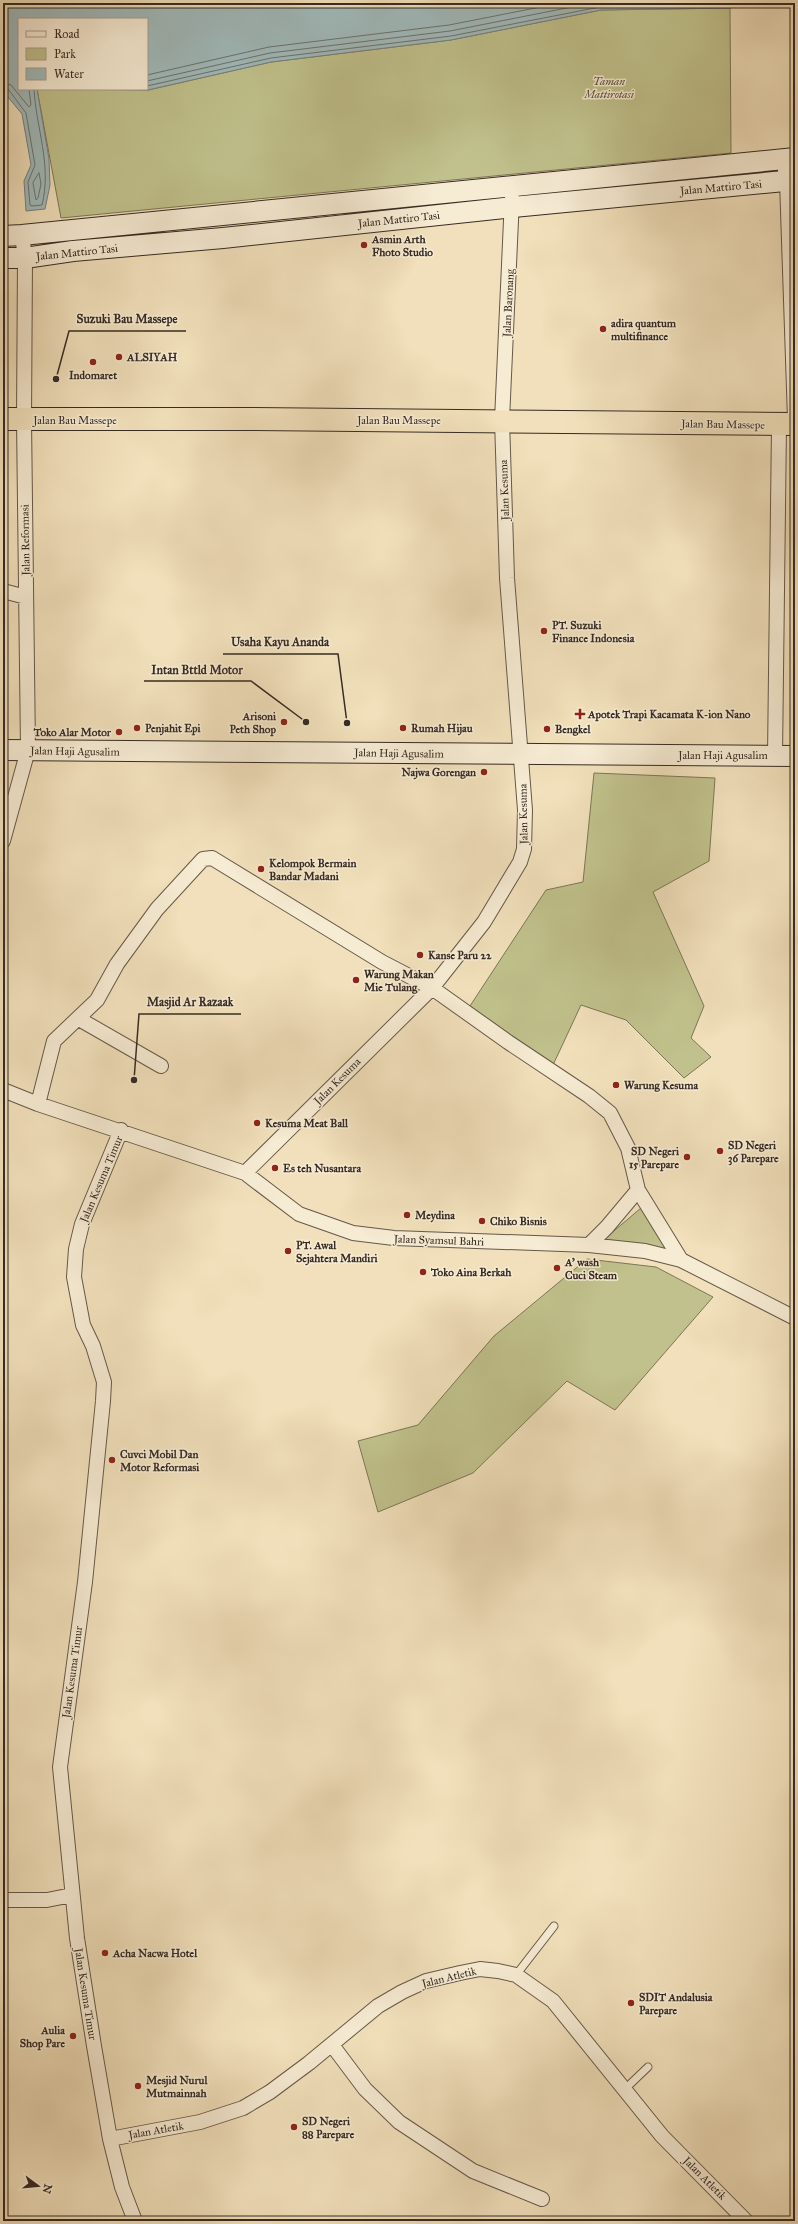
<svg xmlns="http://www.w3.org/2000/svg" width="798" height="2224" viewBox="0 0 798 2224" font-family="'IM FELL Great Primer',serif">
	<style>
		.green { fill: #c0c18c; stroke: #7c7658 }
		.water { fill: #a0babb; stroke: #76817e }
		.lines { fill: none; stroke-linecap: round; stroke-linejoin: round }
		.shore { stroke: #6c726f; stroke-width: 1 }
		.lane-casing { stroke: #665849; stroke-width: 9 }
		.street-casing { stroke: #665849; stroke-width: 16 }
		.secondary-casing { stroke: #372b23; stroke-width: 22 }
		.highway-casing { stroke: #372b23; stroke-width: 24 }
		.lane { stroke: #f6ebd3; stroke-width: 7 }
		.street { stroke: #f6ebd3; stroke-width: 14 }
		.secondary { stroke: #f6ebd3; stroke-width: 20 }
		.highway { stroke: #f1e0bb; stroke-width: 22 }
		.poi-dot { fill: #8f2418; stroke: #f6ebd3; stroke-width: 1.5 }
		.labels { text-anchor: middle; stroke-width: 3; stroke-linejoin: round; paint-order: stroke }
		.park-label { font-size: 11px; font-style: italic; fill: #59503d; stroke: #f6ebd3 }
		.street-label { font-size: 11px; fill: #372b23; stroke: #f6ebd3 }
		.poi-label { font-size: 11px; font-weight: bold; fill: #372b23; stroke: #f6ebd3; text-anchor: start }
		.leader { fill: none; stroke: #372b23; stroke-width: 1.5 }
		.callout-dot { fill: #372b23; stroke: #f6ebd3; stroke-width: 1.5 }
		.callout-label { font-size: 12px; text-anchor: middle; font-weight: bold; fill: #372b23; stroke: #f6ebd3; stroke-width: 3; stroke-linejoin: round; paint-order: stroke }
	</style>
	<rect width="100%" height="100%" fill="#f1e0bb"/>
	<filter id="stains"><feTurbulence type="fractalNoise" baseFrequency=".005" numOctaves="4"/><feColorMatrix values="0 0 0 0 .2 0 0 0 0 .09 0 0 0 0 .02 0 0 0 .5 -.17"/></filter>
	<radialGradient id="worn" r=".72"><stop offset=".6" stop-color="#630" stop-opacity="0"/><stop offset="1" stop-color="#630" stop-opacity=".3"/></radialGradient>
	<!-- green -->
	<path class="green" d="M 730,8 L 731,153 L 61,218 L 37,89 L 148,90 L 271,62 L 451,40 L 601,10 Z
		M 594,773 L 715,778 L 709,861 L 653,892 L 704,1006 L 691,1038 L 711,1057 L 684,1078 L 626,1020 L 581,1005 L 553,1065 L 470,1006 L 546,890 L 583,882 Z
		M 641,1208 L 669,1251 L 602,1241 Z
		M 587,1259 L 656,1267 L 713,1297 L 615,1410 L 567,1381 L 473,1473 L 378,1512 L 358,1441 L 418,1425 L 494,1336 Z"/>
	<!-- water -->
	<path class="water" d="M 3,3 L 758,3 L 730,8 L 601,10 L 451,40 L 271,62 L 148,90 L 108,89 L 147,89 L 147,19 L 19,19 L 19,89 L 37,89 L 49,159 L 50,185 L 45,209 L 26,211 L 24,181 L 31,165 L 22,114 L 3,91 Z"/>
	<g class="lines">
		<!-- shore -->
		<path class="shore" d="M 147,75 L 269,47 L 449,25 L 561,3
			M 147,81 L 270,53 L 450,31 L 592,3
			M 3,83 L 11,85 L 29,107 L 31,105 L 29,89
			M 147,86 L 271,58 L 451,36 L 600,7 L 733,3
			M 3,88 L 8,89 L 26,113 L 35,165 L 28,182 L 30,205 L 32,206 L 42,205 C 52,165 36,128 34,89
			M 39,173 L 41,184 L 38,198 L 36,200 L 33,183 Z"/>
		<defs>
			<path id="lane" d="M 516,1975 L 554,1926
				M 625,2089 L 648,2067"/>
			<path id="street" d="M 783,159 L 787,181 L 795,419
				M 3,591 L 26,597
				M 775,756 L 779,425
				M 3,841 L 28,750 L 24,420 L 25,258 L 22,235
				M 79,1019 L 161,1066
				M 3,1090 L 38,1104 L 245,1173 L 299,1214 L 353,1233 L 394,1238 L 589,1245 L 645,1251 L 681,1260 L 795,1318
				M 38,1104 L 54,1041 L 97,1000 L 117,964 L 157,909 L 203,859 L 212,858 L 382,962 L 432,988 L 508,1042 L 589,1096 L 610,1113 L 628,1148 L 638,1190 L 681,1260
				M 121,1130 L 82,1224 L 76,1249 L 74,1277 L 83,1325 L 93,1346 L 104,1382 L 103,1401 L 85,1582 L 60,1767 L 77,1938 L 94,2046 L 110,2139 L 122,2187 L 135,2221
				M 245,1173 L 432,988 L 484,922 L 520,862 L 524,849 L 525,810 L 507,578 L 502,420 L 512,198
				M 589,1245 L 607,1227 L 638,1190
				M 3,1900 L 47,1900 L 72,1895
				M 332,2045 L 365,2089 L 399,2122 L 473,2171 L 542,2199
				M 110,2139 L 200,2122 L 243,2108 L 270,2092 L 309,2063 L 378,2006 L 402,1992 L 426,1981 L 460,1973 L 480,1969 L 498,1971 L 516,1975 L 553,2001 L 662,2136 L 746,2221"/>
			<path id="secondary" d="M 3,236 L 22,235 L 795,158
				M 3,258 L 25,258 L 73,251 L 223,238 L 513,207 L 795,180
				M 3,750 L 795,756"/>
			<path id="highway" d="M 3,419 L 244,419 L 795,424"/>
		</defs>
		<!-- lane casing -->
		<use href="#lane" class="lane-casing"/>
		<!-- street casing -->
		<use href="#street" class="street-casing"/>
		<!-- secondary casing -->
		<use href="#secondary" class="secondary-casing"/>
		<!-- highway casing -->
		<use href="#highway" class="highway-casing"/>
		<!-- lane -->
		<use href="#lane" class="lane"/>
		<!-- street -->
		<use href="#street" class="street"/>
		<!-- secondary -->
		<use href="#secondary" class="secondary"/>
		<!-- highway -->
		<use href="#highway" class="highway"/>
	</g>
	<!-- markers -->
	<g class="poi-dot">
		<circle cx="364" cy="245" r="4"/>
		<circle cx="603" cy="329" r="4"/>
		<circle cx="119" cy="357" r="4"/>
		<circle cx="93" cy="362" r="4"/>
		<circle cx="544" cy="631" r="4"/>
		<path d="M578 708h4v4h4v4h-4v4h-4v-4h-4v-4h4z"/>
		<circle cx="284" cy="722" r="4"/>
		<circle cx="137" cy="728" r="4"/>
		<circle cx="403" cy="728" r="4"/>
		<circle cx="547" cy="729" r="4"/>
		<circle cx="119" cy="732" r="4"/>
		<circle cx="484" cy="772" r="4"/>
		<circle cx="261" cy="869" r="4"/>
		<circle cx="420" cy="955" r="4"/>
		<circle cx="356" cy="980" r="4"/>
		<circle cx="616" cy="1085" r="4"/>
		<circle cx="257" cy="1123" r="4"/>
		<circle cx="720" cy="1151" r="4"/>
		<circle cx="687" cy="1157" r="4"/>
		<circle cx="275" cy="1168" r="4"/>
		<circle cx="407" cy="1215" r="4"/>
		<circle cx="482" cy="1221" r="4"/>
		<circle cx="288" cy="1251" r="4"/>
		<circle cx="557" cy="1268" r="4"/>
		<circle cx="423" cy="1272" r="4"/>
		<circle cx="112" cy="1460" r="4"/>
		<circle cx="105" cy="1953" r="4"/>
		<circle cx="631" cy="2003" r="4"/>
		<circle cx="73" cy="2036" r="4"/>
		<circle cx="138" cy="2086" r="4"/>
		<circle cx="294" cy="2127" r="4"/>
	</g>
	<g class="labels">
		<!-- park labels -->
		<g class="park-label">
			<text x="609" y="85">Taman<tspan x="609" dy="13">Mattirotasi</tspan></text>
		</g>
		<!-- street labels -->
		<g class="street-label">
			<text transform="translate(721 187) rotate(-5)" y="4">Jalan Mattiro Tasi</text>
			<text transform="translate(399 219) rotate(-6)" y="4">Jalan Mattiro Tasi</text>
			<text transform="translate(77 252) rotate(-6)" y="4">Jalan Mattiro Tasi</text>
			<text transform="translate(508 303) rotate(-87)" y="4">Jalan Baronang</text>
			<text x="75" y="424">Jalan Bau Massepe</text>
			<text x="399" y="424">Jalan Bau Massepe</text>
			<text transform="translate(723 424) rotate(1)" y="4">Jalan Bau Massepe</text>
			<text transform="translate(504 490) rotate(-92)" y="4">Jalan Kesuma</text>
			<text transform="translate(25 540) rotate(-91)" y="4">Jalan Reformasi</text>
			<text transform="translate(75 751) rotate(1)" y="4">Jalan Haji Agusalim</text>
			<text transform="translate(399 753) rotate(1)" y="4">Jalan Haji Agusalim</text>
			<text x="723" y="759">Jalan Haji Agusalim</text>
			<text transform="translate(523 814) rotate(-91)" y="4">Jalan Kesuma</text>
			<text transform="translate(337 1081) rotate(-45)" y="4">Jalan Kesuma</text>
			<text transform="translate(101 1179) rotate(-67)" y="4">Jalan Kesuma Timur</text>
			<text transform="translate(439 1240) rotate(2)" y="4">Jalan Syamsul Bahri</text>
			<text transform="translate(72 1672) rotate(-82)" y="4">Jalan Kesuma Timur</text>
			<text transform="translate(449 1977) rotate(-14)" y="4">Jalan Atletik</text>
			<text transform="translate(86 1994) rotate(81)" y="4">Jalan Kesuma Timur</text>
			<text transform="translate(156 2130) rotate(-10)" y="4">Jalan Atletik</text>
			<text transform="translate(705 2178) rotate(45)" y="4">Jalan Atletik</text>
		</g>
		<!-- poi labels -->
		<g class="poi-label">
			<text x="372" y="243">Asmin Arth<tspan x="372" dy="13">Fhoto Studio</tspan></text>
			<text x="611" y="327">adira quantum<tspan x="611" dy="13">multifinance</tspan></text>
			<text x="127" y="361">ALSIYAH</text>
			<text x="93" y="379" text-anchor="middle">Indomaret</text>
			<text x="552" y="629">PT. Suzuki<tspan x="552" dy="13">Finance Indonesia</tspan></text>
			<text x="588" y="718">Apotek Trapi Kacamata K-ion Nano</text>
			<text x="276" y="720" text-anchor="end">Arisoni<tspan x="276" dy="13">Peth Shop</tspan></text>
			<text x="145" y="732">Penjahit Epi</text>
			<text x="411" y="732">Rumah Hijau</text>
			<text x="555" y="733">Bengkel</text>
			<text x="111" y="736" text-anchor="end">Toko Alar Motor</text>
			<text x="476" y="776" text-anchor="end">Najwa Gorengan</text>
			<text x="269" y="867">Kelompok Bermain<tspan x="269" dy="13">Bandar Madani</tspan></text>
			<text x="428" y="959">Kanse Paru 22</text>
			<text x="364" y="978">Warung Makan<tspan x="364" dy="13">Mie Tulang</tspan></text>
			<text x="624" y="1089">Warung Kesuma</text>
			<text x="265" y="1127">Kesuma Meat Ball</text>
			<text x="728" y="1149">SD Negeri<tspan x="728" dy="13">36 Parepare</tspan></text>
			<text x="679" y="1155" text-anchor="end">SD Negeri<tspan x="679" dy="13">15 Parepare</tspan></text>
			<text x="283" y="1172">Es teh Nusantara</text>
			<text x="415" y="1219">Meydina</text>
			<text x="490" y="1225">Chiko Bisnis</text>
			<text x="296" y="1249">PT. Awal<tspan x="296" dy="13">Sejahtera Mandiri</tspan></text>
			<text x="565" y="1266">A' wash<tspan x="565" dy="13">Cuci Steam</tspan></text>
			<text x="431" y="1276">Toko Aina Berkah</text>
			<text x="120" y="1458">Cuvci Mobil Dan<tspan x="120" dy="13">Motor Reformasi</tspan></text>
			<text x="113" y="1957">Acha Nacwa Hotel</text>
			<text x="639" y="2001">SDIT Andalusia<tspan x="639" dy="13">Parepare</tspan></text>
			<text x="65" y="2034" text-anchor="end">Aulia<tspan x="65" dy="13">Shop Pare</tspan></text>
			<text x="146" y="2084">Mesjid Nurul<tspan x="146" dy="13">Mutmainnah</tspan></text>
			<text x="302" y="2125">SD Negeri<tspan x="302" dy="13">88 Parepare</tspan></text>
		</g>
	</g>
	<!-- callouts -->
	<path class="leader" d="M56 379L69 331H186M347 723L338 654H223M306 722L251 681H144M134 1080L139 1014H241"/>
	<g class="callout-dot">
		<circle cx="56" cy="379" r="4"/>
		<circle cx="347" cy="723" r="4"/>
		<circle cx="306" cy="722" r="4"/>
		<circle cx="134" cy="1080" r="4"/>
	</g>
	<g class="callout-label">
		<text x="127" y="323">Suzuki Bau Massepe</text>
		<text x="280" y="646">Usaha Kayu Ananda</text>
		<text x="197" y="674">Intan Bttld Motor</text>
		<text x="190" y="1006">Masjid Ar Razaak</text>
	</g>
	<!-- margin -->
	<rect width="798" height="2224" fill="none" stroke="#f1e0bb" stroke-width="16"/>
	<rect x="4" y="4" width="790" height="2216" fill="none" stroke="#372b23" stroke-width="2"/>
	<rect x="8" y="8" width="782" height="2208" fill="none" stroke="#372b23"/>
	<!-- legend -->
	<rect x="18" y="18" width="130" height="72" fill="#f6ebd3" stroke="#aa9e8d"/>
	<rect x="26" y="31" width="20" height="6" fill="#f6ebd3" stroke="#aa9e8d"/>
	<text x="54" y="38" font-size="12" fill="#372b23">Road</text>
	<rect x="26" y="48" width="20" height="12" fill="#c0c18c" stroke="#aa9e8d"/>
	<text x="54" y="58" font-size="12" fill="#372b23">Park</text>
	<rect x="26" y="68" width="20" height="12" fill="#a0babb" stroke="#aa9e8d"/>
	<text x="54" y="78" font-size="12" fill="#372b23">Water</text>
	<!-- north arrow -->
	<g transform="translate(38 2186) rotate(106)" stroke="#f6ebd3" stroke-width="3" paint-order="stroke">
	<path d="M0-3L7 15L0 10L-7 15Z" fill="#372b23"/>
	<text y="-6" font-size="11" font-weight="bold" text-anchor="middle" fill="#372b23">N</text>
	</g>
	<rect width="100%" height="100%" filter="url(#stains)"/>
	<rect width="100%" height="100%" fill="url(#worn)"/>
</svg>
